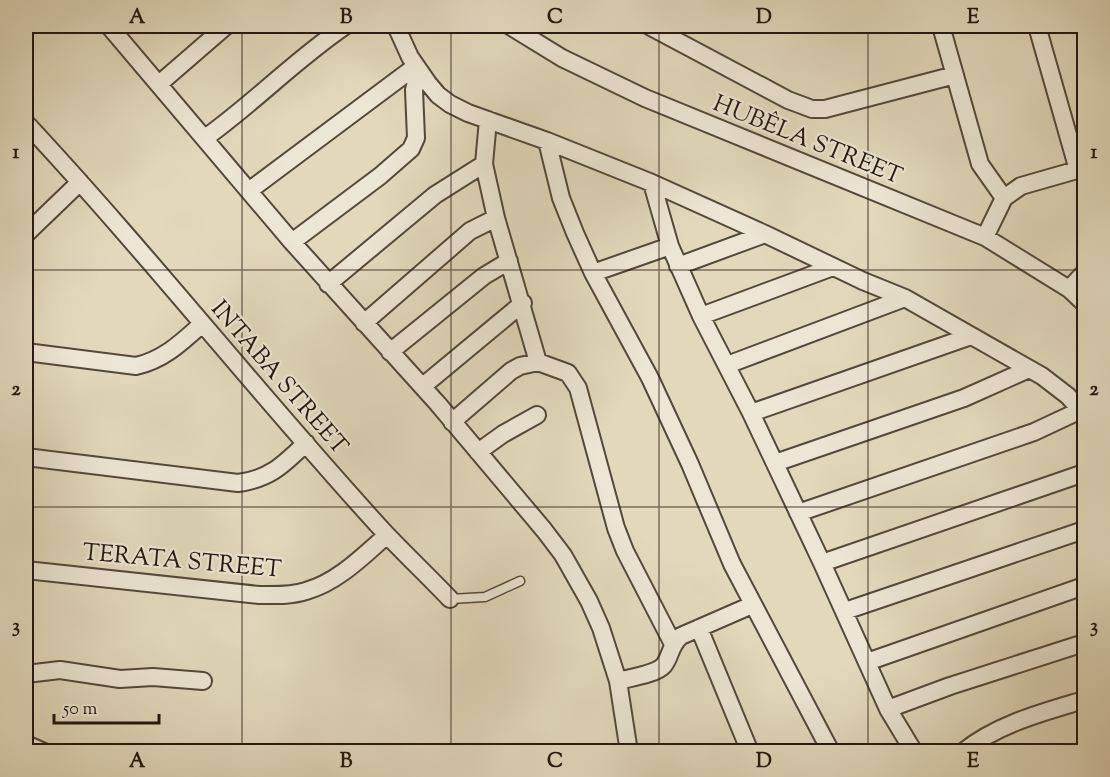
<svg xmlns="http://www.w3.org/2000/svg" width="1110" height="777" viewBox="0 0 1110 777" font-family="'Sorts Mill Goudy',serif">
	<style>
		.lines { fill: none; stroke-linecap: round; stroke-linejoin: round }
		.lane-casing { stroke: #54483b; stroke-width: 11 }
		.street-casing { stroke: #54483b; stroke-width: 20 }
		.lane { stroke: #ece6d4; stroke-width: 8 }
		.street { stroke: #ece6d4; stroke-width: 16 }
		.grid { fill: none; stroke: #241710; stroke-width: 1.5; stroke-opacity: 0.55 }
		.labels { text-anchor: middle; stroke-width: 4.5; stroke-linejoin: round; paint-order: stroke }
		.street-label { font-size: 24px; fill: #241710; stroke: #ece6d4 }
		.neatline { fill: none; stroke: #241710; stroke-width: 2 }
		.grid-label { font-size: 20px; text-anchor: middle; font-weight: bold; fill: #241710 }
	</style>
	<rect width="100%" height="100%" fill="#e2d9bd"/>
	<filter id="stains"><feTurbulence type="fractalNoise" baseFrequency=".00333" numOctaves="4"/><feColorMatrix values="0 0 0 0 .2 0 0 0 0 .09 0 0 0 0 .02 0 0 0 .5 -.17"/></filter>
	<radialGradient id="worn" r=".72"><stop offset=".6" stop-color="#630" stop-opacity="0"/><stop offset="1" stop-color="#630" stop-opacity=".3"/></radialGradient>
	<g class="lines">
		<defs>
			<path id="lane" d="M 450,599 L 485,597 L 520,581"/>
			<path id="street" d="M 109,26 L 292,242 L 438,404 L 544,530 L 563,555 L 589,601 L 601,628 L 618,681 L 629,752
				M 396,26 L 410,57 L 428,83 L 438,95 L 450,104 L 468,113 L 547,141 L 652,183 L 765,234 L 863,281 L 905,298 L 1042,376 L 1068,396 L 1084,414
				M 510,26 L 562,58 L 645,98 L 985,237 L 1069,289 L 1084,303
				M 649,26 L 788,100 L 812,109 L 825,109 L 955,75
				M 941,26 L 980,164 L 1004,198
				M 1037,26 L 1078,170
				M 159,84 L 226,26
				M 26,123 C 150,256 263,400 386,534 C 407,556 429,577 450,599
				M 205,138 C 254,103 295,60 345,26
				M 547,141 L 561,198 L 575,233 L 593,273 L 650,378 L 690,464 L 732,564 L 831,752
				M 484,164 L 496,218 L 538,362 L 568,373 L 578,388 L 616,528 L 625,551 L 673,644
				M 652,183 L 670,246 L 701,316 L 751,413 L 822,563 L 888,709 L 914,752
				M 250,190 L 416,66
				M 26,234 L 80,182
				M 985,237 L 1004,198 L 1021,186 L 1084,168
				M 292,242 L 380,176 L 411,149 L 416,138 L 414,90 L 419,70
				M 678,266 L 765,234
				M 593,273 L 670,246
				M 328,284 L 435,195 L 484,164 L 488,120
				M 1069,289 L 1084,273
				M 701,316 L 833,267
				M 364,323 L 470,231 L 496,218
				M 26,352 L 136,366 C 163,360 181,343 202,324
				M 390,352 L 484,276 L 509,261
				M 727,365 L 905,298
				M 423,386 L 523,303
				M 751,413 L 971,336
				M 452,422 L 511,371 L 520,366 L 538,362
				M 478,452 L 503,434 L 537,415
				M 26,457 L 238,483 C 270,479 284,464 306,443
				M 775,463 L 964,398 L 1029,369
				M 798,513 L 1034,432 L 1081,410
				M 822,563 L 1084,473
				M 26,570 L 259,595 C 275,595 291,596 306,591 C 338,582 363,556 387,535
				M 845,611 L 1084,530
				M 699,628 L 750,752
				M 867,662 L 1084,586
				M 26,674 L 60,670 L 120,679 L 153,677 L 203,681
				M 618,681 C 629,678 657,674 664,665 C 671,656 670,645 681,636 L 752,605
				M 888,709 L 950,686 L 1084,643
				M 26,744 L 44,752
				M 963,752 C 997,724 1044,712 1084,700"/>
		</defs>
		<!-- lane casing -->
		<use href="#lane" class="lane-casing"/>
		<!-- street casing -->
		<use href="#street" class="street-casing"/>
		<!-- lane -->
		<use href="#lane" class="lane"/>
		<!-- street -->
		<use href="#street" class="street"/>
	</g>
	<!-- grid -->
	<path class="grid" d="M 242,26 L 242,752M 451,26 L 451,752M 659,26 L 659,752M 868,26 L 868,752M 26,270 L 1084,270M 26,507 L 1084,507"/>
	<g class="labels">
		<!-- street labels -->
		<g class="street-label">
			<text transform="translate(808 139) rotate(22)" y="8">HUBÊLA STREET</text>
			<text transform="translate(280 377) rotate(49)" y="8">INTABA STREET</text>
			<text transform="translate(182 560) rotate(5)" y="8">TERATA STREET</text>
		</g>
	</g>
	<!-- margin -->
	<rect width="1110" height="777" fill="none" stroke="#e2d9bd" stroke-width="66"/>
	<!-- scale -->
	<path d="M54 714v9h105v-9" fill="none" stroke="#241710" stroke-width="3"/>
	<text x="63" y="714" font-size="18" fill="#241710" stroke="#ece6d4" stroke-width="4.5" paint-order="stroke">50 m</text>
	<rect x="33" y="33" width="1044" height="711" class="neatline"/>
	<g class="grid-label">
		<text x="137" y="23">A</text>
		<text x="346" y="23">B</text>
		<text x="555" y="23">C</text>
		<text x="764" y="23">D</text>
		<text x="973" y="23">E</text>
		<text x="16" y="158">1</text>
		<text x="1094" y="158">1</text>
		<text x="16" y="395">2</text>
		<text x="1094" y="395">2</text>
		<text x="16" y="632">3</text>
		<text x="1094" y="632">3</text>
		<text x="137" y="767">A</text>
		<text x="346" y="767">B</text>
		<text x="555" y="767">C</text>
		<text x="764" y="767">D</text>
		<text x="973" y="767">E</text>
	</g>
	<rect width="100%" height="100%" filter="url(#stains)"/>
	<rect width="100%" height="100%" fill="url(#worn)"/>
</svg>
